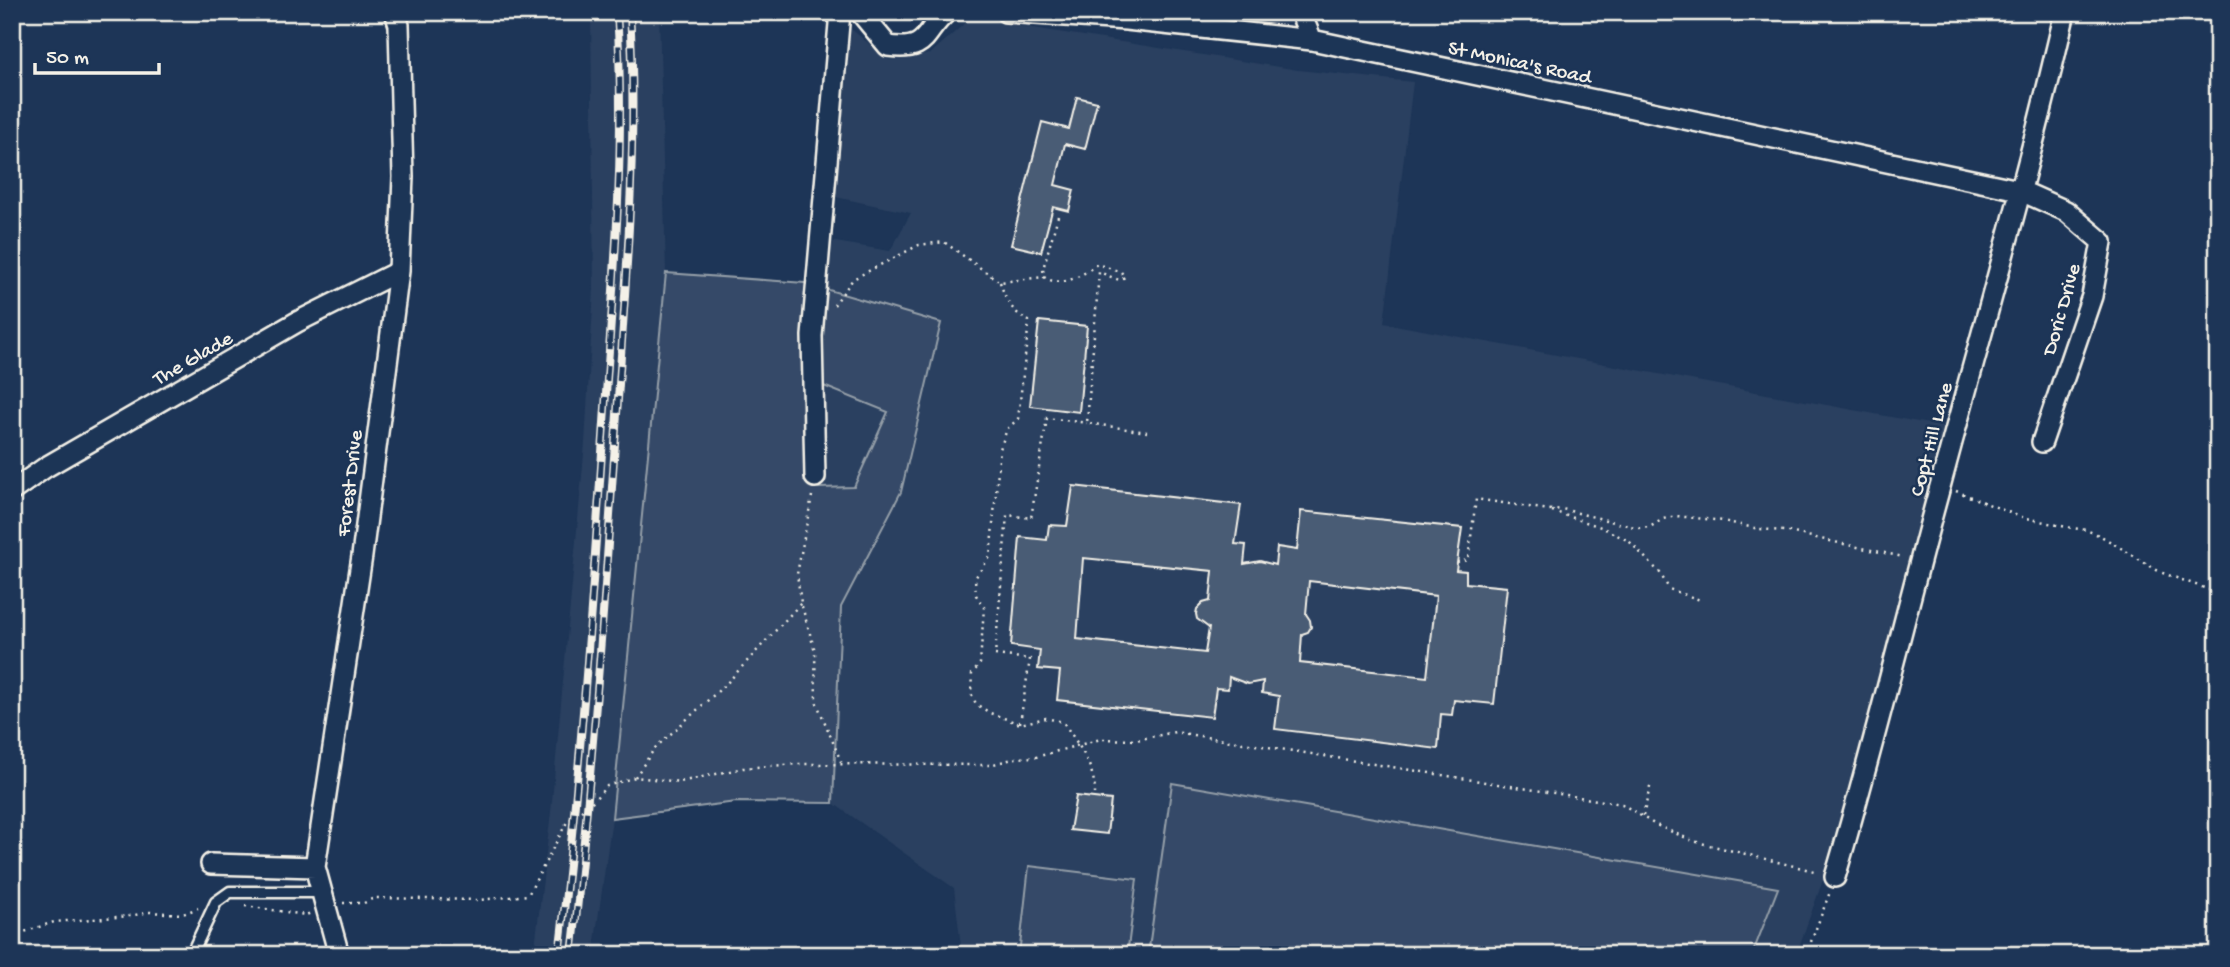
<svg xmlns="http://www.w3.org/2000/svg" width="2230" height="967" viewBox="0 0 2230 967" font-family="'Gochi Hand',sans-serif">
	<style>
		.built { fill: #2a4060 }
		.green { fill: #354a67; stroke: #949ea8; stroke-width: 2; fill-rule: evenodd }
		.building { fill: #485b74; stroke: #f4f1e8; stroke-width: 2; fill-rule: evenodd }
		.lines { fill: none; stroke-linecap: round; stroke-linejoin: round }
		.lane-casing { stroke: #f4f1e8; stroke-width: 15 }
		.street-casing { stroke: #f4f1e8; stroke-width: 24 }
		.path { stroke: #f4f1e8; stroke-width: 2.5; stroke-dasharray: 2 5; stroke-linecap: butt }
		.lane { stroke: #1d3557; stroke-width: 10 }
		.street { stroke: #1d3557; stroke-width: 19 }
		.rail-casing { stroke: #f4f1e8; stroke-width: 8 }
		.rail { stroke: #1d3557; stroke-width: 5; stroke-dasharray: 16; stroke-linecap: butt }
		.labels { text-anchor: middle; stroke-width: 5; stroke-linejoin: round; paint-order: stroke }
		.street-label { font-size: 21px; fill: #f4f1e8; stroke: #1d3557 }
	</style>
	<rect width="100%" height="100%" fill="#1d3557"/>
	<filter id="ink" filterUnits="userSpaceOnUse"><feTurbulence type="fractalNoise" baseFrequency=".0143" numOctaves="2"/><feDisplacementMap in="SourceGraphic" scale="14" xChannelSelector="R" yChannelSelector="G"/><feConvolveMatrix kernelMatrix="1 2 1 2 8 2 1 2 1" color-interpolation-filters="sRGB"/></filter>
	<g filter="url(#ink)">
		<!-- built -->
		<path class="built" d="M 591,12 L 659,12 L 666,273 L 612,818 L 593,955 L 534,955 L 551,812 L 585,443 L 594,289 Z
			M 971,18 L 1298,70 L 1413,82 L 1384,323 L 1945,427 L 1846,816 L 1796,955 L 962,955 L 954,888 L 833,803 L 802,487 L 805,283 L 830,241 L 890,251 L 911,213 L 831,196 L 846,25 L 889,60 L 930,54 Z"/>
		<!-- green -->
		<path class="green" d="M 666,273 L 805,283 L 941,323 L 901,492 L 841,607 L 833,803 L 736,802 L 612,818 ZM 804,378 L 888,412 L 854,487 L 819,488 L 806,476 Z
			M 1172,783 L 1778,888 L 1752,955 L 1148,955 Z
			M 1029,866 L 1137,879 L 1127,955 L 1019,955 Z"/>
		<!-- building -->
		<path class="building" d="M 1077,97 L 1097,102 L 1085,149 L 1065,144 L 1055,185 L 1074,190 L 1069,211 L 1053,207 L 1041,252 L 1011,245 L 1042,122 L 1069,129 Z
			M 1039,321 L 1087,326 L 1079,412 L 1030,406 Z
			M 1073,486 L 1241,505 L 1235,544 L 1246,545 L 1244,564 L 1260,561 L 1275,565 L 1277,547 L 1297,550 L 1301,511 L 1462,528 L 1456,570 L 1466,571 L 1466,583 L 1507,587 L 1494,704 L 1454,700 L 1452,715 L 1441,714 L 1438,749 L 1275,729 L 1279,696 L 1262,693 L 1263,681 L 1248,684 L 1229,677 L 1228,689 L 1216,688 L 1212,717 L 1057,700 L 1060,671 L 1038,669 L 1040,650 L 1011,646 L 1020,537 L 1047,540 L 1049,525 L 1067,526 ZM 1083,558 L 1213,571 L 1210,601 L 1203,603 L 1197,609 L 1196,614 L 1197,619 L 1209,628 L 1205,653 L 1077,639 ZM 1309,581 L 1436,596 L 1427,677 L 1300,663 L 1302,634 L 1308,632 L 1311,627 L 1310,620 L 1306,614 Z
			M 1076,796 L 1111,800 L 1107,834 L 1070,830 Z"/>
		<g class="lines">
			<defs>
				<path id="lane" d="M 191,955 L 216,902 L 230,892 L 323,892"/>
				<path id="street" d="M 860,12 L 888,46 C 930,52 923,31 947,12
					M 1006,12 L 1126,20 L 1312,40 L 2019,190 L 2066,211 L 2102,242 L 2092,296 L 2042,442
					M 1300,12 L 1312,40
					M 815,477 L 812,336 L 840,12
					M 12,491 L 46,467 L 297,322 L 399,271
					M 211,864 L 315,867
					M 1835,877 C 1874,747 1905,614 1941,483 C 1983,326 2029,170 2065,12
					M 339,955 L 315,867 L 362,556 L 399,271 L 403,177 L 399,25 L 395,12"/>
			</defs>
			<!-- lane casing -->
			<use href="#lane" class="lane-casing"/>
			<!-- street casing -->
			<use href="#street" class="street-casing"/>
			<!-- path -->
			<path class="path" d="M 1058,216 L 1043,269 L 1044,277 C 1062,289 1083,275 1097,264 L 1121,272 L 1125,277 L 1119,280 L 1099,272 L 1087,423 L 1147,432
				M 1000,282 C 1006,301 1012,312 1029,321 L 1018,419 L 1007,429 L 1000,449 L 990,557 L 975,578 L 976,595 L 984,607 L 980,664 L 972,674 L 971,693 L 976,704 L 990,713 L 1020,724 L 1046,718 L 1063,722 C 1078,744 1095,766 1095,794
				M 834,305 L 853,279 L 919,245 L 944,242 L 1000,282 L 1044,277
				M 1956,491 L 2018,516 L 2066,527 L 2086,530 L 2101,536 L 2160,572 L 2218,593
				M 812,496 L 797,574 L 801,603 L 815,651 L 816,701 L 842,764
				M 1552,511 L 1601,527 L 1629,541 L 1660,573 L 1669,589 L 1700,600
				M 1457,562 L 1468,560 L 1476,499 L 1549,510 L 1562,509 L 1638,528 L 1650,527 L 1663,519 L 1676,516 L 1723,521 L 1759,529 L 1784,531 L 1903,557
				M 1020,723 L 1030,659 L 995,655 L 1007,515 L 1031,518 L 1047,418 L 1087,423
				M 635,777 L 655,748 L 727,683 L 801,603
				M 1643,816 L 1651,783
				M 343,903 L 364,903 L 374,898 L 479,900 L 528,895 L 567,822 L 589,805 L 607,786 L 635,777 L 680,782 L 743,768 L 798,764 L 990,765 L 1016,758 L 1036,757 L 1101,739 L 1136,740 L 1175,732 L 1622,804 L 1654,824 L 1693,841 L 1818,872
				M 245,906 L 306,915 L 311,913
				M 12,936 L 54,922 L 130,916 L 149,912 L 183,914 L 198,908
				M 1806,955 L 1830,892"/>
			<!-- lane -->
			<use href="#lane" class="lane"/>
			<!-- street -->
			<use href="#street" class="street"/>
			<defs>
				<path id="rail" d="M 559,955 C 580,778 592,601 604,423 C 613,286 626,150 617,12
					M 572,955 C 592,780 604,604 616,429 C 625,290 638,152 630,12"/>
			</defs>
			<!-- rail casing -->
			<use href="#rail" class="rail-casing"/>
			<!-- rail -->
			<use href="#rail" class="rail"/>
		</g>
	</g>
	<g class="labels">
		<!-- street labels -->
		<g class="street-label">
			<text transform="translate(1520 61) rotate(12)" y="7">St Monica's Road</text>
			<text transform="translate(2060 309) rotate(-74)" y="7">Doric Drive</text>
			<text transform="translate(192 357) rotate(-30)" y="7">The Glade</text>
			<text transform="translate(1930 439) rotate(-75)" y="7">Copt Hill Lane</text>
			<text transform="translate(348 483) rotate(-83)" y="7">Forest Drive</text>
		</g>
	</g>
	<!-- margin -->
	<rect width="2230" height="967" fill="none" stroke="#1d3557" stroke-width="42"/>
	<rect x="21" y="21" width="2188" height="925" fill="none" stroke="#f4f1e8" stroke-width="2.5" filter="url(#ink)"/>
	<!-- scale -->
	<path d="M35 63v10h124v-10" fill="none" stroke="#f4f1e8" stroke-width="3.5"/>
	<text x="46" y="63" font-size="21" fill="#f4f1e8" stroke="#1d3557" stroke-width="5" paint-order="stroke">50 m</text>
</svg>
